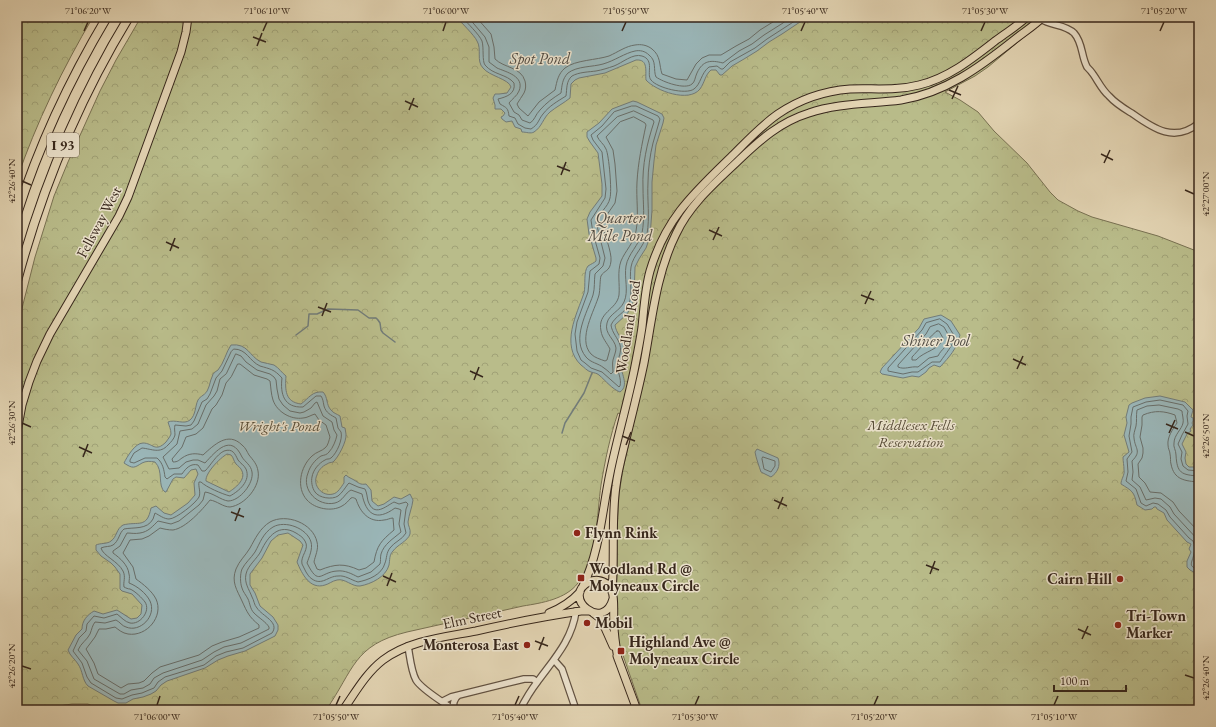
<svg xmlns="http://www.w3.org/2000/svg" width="1216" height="727" viewBox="0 0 1216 727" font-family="'EB Garamond',serif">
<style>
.park{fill:url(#park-crowns);stroke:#787152}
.water{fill:#9ab6b8;stroke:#727c79;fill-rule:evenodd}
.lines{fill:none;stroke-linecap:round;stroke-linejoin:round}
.shore{stroke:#686e6a;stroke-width:1}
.stream{stroke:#727c79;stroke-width:1.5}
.minor-casing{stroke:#625242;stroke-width:8}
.major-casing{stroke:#36261b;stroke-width:9}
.highway-casing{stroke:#36261b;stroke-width:10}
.minor{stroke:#ede4cf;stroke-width:5.5}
.major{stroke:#e4d6b5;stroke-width:7}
.highway{stroke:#e4d6b5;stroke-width:8}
.ticks{fill:none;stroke:#36261b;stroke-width:1.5}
.poi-dot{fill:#8f2418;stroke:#ede4cf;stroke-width:1.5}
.labels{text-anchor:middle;stroke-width:3;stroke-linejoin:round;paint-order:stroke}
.shield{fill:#ede4cf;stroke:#6d5f51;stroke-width:1}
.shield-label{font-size:14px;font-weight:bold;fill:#36261b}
.street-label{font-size:15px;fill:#36261b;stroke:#ede4cf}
.park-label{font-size:15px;font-style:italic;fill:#574c37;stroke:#ede4cf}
.poi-label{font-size:15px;font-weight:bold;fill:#36261b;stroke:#ede4cf;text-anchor:start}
.water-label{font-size:16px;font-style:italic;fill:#4f4a42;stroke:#ede4cf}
.neatline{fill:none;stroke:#36261b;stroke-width:1.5}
.ticks-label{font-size:10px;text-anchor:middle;fill:#36261b}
</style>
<defs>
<pattern id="park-crowns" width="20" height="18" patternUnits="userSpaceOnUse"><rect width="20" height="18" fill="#b9bc8a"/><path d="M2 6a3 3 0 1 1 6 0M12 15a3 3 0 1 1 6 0" fill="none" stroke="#a0a176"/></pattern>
</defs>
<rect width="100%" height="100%" fill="#e4d6b5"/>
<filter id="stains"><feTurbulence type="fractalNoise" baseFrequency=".005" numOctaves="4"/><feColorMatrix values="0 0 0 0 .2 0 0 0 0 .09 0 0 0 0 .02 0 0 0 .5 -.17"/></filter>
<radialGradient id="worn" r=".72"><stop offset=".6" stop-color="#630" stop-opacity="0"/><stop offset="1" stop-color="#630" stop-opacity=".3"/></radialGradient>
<path class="park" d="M17 17H93C63 68 36 123 17 179Z
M141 17H1048L988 67 975 76 945 92 960 100 978 112 994 131 1027 163 1050 192 1058 200 1078 211 1092 217 1158 236 1199 252V710H642L617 638 615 615 617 574V531L619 494 623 469 634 421 618 413C610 436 605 461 601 485 597 513 597 561 578 583 566 599 542 603 523 606L407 632C353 645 354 670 326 710H100L88 704H72L33 710H17V328L35 257 54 196 68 162 100 91 116 60Z"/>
<path class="water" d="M456 17H814L800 22 782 34 769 42 757 51 744 59 732 66 722 75H720L716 70H711C705 75 705 82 700 89 689 103 656 91 646 80 645 72 649 59 636 60L605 73 579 78 575 80 571 84 570 98C564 103 556 107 550 112 543 118 542 127 534 132 531 134 526 132 522 132L521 129 515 127 512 121 506 122 502 119 501 117 503 116 505 113 501 109H495V105L493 98 495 94H499L507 93 511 87C509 79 489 76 483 68 476 61 482 49 477 41 475 36 460 21 456 17Z
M633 101 637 102 662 114 664 118 663 123 656 145 654 161 652 182V210L650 237 646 248 639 259 635 267 634 297 632 306 627 314 615 325C616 333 622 338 624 345 626 351 622 357 621 363 620 373 630 385 620 392 612 389 606 381 599 375 597 373 594 373 591 372 587 371 584 367 581 365 560 345 577 314 584 293 586 285 583 272 588 266 591 264 594 263 596 261V258L589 234 587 219 590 212 602 196V184L598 153 590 142 587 137V132L599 123 612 109Z
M941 315 951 321 960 335C956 350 950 356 940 367L934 365 929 368 926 372 919 377 912 376 903 378 882 374 880 372 882 368 919 328 924 319Z
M231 345C248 343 249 356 261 362 265 363 270 364 274 365 279 368 282 373 286 376 285 390 285 402 301 404 309 398 312 391 323 392 328 397 326 405 331 410 333 413 337 414 340 416L342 427 345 428C345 430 346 432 346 434 347 441 338 458 333 462 330 463 330 462 327 464 322 466 318 471 317 475 312 485 322 497 333 494 338 493 341 487 344 483V477L346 475C349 478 351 478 354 480 359 483 360 485 366 484L371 490 372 501 378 506 384 504 394 497 401 499 410 494 413 500C412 508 409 514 408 522 408 526 411 529 410 534 408 541 397 545 393 551 389 555 390 560 389 565 386 577 371 584 360 586 352 587 345 578 337 580 332 581 329 584 325 585 310 590 302 574 297 562L303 545 300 541 288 533 278 535 271 541 262 558 250 574V585L255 593 260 606 273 617 278 625V630L275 636 245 651 228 656 218 660 205 668 167 681 161 685 156 691 151 694 143 697 133 699 126 703H118L114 701 88 686C82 680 83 671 78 664 75 659 70 656 68 650L76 635 82 629C82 621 87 615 94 611L103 614 117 610 131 619 137 618 141 614 142 605 132 594 122 591 120 589V574L115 567 111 563 101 556 96 550V545C100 543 108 544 111 541 117 537 116 529 123 525 138 521 147 529 151 508L156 506 164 513 171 515 188 503 195 495 194 483 198 474 196 469 191 470 184 478 176 477 173 479 166 492H165C157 486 164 471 155 462 150 461 146 461 142 463 134 468 133 469 124 463 127 457 135 443 143 443 153 443 155 453 166 442 168 439 170 437 171 434 171 429 169 426 168 422 175 419 184 425 190 420 196 415 195 406 198 400 200 396 206 395 208 389 210 385 210 381 212 377 213 373 215 372 218 370 224 363 226 352 231 345ZM227 454 231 455C234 458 233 460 236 464 238 466 241 468 242 471 246 480 235 488 229 492L206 481C205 473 220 458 227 454Z
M1160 396 1185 402 1193 410 1191 417 1193 418V421L1192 423 1193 425 1190 429 1191 431 1187 434 1182 444 1186 452 1185 458 1186 464 1189 467H1199V572H1198L1197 574 1190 570 1187 567V561L1191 552 1189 549 1191 544 1187 542 1167 520 1164 513 1157 509 1156 507H1154L1152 509 1145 510 1137 505C1134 491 1132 491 1121 484 1121 479 1125 475 1124 470 1124 465 1123 462 1123 457L1129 452 1124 435 1127 423 1126 417 1129 405 1132 403 1145 398Z
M757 449 778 458C781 466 777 473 771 477L761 472C759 466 756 458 755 452Z"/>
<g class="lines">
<path class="shore" d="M462 17C467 23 479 34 482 41 484 48 482 61 485 65 493 75 507 74 514 83 516 94 506 97 498 99L500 104C507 108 508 108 509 116L515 118 518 124 525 128 531 129C539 124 538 120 543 114 549 106 558 101 566 96 567 89 566 81 572 76 579 72 589 72 596 71 602 70 608 68 614 66 622 63 633 53 642 56 655 60 646 74 651 80 657 88 686 95 694 89 701 84 701 73 709 67L717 66 721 69H723L730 62 755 48 767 39 801 17
M468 17 485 37 489 47V62C492 64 494 66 497 68 506 72 525 76 519 91 517 96 512 99 509 103L514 112 519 115 522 120 530 123C535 120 535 115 540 110 546 103 553 98 561 93 562 86 562 79 568 73 577 66 593 67 603 64 614 61 625 53 635 51 640 50 645 51 649 55 657 61 653 70 656 77 663 82 685 90 692 84 695 82 695 77 697 73 703 60 711 60 723 63L739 51 752 44 764 35 783 23 790 17
M476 17 491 34 494 47 495 59C504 68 521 67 525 81 526 85 526 89 524 93 522 97 519 100 517 104L519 108 528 116 539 102 555 90C557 81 558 74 565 68 575 60 597 60 609 56 618 52 626 46 635 45 641 44 647 45 652 49 661 56 659 65 662 74L676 79 687 80 696 64 702 58 709 55H721L736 46 749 39 760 30 781 17
M632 106H636L658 116 660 119C658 127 655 135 653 143 650 155 648 169 648 182 647 200 650 217 647 234 644 247 633 255 631 267 629 279 633 293 629 304 625 313 615 316 611 325 612 333 618 338 620 345 622 352 618 358 617 364 617 371 622 379 620 386L619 387 602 372 591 368 585 363 581 360 577 351 575 334 577 322 588 292 590 271 599 264 600 258 593 233 591 220 605 198 606 189 602 152 593 140 591 135 602 126 614 112Z
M634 111 653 120 654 122C647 143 642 165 643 188 643 203 645 218 642 233 639 245 628 254 626 266 624 278 629 291 624 302 620 311 609 314 607 323 604 334 615 339 616 348 616 352 614 356 613 360 612 364 613 368 613 372L611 374C609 372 607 370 604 368 598 363 591 363 586 357 571 339 587 313 593 295 595 288 594 281 595 274L603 266 605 258 596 222C598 213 608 208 610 198 612 191 609 155 606 149 604 144 599 141 597 136L617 117Z
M634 117 645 123 646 125C642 144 638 163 637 182 636 199 639 215 636 231 634 243 625 251 621 261 617 272 620 284 619 295 617 310 597 312 601 331 602 338 607 343 610 349L607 360 605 361C600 359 595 358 591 354 577 339 595 310 599 295 600 291 600 278 601 276 604 270 610 272 611 261 612 252 604 234 602 222L615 203 617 191 615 164 613 150 606 137 620 122Z
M940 319 947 324 955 337C952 347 946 353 940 362H932L918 372H912L903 374 888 371V368L922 330 926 323Z
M939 324 944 327 950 338C947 348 942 348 938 356L929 358 918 367C910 366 905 370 898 367V365L926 334 930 327Z
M937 331H939L943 338C940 350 924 351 916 360H912V357C917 352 933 333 937 331Z
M234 349C247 349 249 361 260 366 270 369 274 369 282 378 280 394 284 408 303 407L316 396H321C323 399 323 401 324 406 326 413 331 415 336 418L338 428 341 432C343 439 337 453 331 458 328 460 328 458 325 460 319 463 313 470 312 477 311 481 312 488 315 492 319 498 332 500 338 496 342 493 345 488 348 484L349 483 358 487 365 489C367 493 367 497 368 501 374 518 386 506 394 502L399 504 406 502 408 504 406 509 404 524 406 533C402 540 394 542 390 548 386 553 387 558 385 563 382 575 368 580 358 582 351 580 345 575 338 576 328 576 322 586 312 579 309 577 308 575 306 572 305 569 303 567 302 564 300 556 310 549 305 541 303 537 299 535 296 533 279 523 268 536 261 551 257 559 248 565 246 574 244 583 249 589 252 597 254 600 254 605 257 608 262 616 280 622 272 633L243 648 226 652 216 656 204 665 165 677 158 682 154 688 149 690 142 693 132 695 122 699 116 698 91 683 87 677 82 663 73 651 79 638 86 631 87 624 94 616 104 618 117 614C121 617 125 622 130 623 140 625 151 611 145 602 142 598 135 591 130 589 128 589 126 588 124 587 123 582 126 577 123 571 118 561 103 556 101 548 105 546 110 547 113 545 119 541 119 533 124 529 134 527 147 530 153 519 154 517 154 515 155 513 159 515 164 519 169 519 176 519 196 503 199 497 201 492 198 486 199 482H201C206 487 222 494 230 496 239 491 251 481 246 469 244 465 240 463 238 460 235 454 233 448 224 451 216 455 211 465 205 471H202L198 465C191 463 186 468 182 474H174L167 479 165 477C164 470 163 463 157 458H145L134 463 130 462V460L134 453 142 448C152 449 160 454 168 445 171 442 174 439 175 435 175 432 174 428 175 425L186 426 191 425 194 421 202 402 207 399 210 394 216 378 222 371 231 352Z
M236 354 241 356 246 362 257 370 270 374 274 377 276 380 277 389 279 399 283 405 290 411 300 413 304 412 311 408 315 403 317 402 323 416 332 422 334 430 337 435C336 440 333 448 329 452 327 455 324 455 321 456 315 460 310 466 308 473 301 490 318 507 335 503 343 501 345 493 351 490L362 494C366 514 376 522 395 508L399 509 401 510 399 524 401 532C393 539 384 544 381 554 380 558 381 561 380 564L371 572 358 577C352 574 345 570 337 571 320 572 319 587 307 563 309 557 313 549 311 542 307 528 285 520 273 527 263 533 260 543 255 552 251 558 245 563 242 569 240 574 240 583 242 588 243 592 246 595 248 599 250 603 250 609 254 613 259 618 266 622 269 627V629L241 643 224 647 214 652 202 660 163 673 154 678 150 684 143 688 131 690 124 694H120L94 679 87 661 78 650C81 643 87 640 90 634 92 629 92 626 95 622L105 623 116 620C120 622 122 626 126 627 140 633 157 616 150 601 146 593 137 586 129 583 129 580 130 577 129 574 128 565 120 558 113 553V551L120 546 127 533C131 533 135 534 140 533 148 532 153 526 158 521L171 524 179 521 199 505 203 500 205 492C213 493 221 500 228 501 240 501 254 483 252 472 251 465 245 462 242 457 231 433 216 451 205 463L198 460H193L186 462 179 468 169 469 163 457 177 444 180 431 192 429 198 424 206 405 214 396 217 391 220 379 226 374Z
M238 364H240L254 375 267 379 270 381C271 388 271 394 273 400 277 412 291 420 303 418 307 418 311 415 315 414L319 420 326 425 330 437C329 440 328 446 325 448 322 451 316 452 312 456 300 467 296 488 307 500 315 509 332 512 342 506 346 504 348 501 351 498 353 497 354 498 356 499 360 512 369 523 384 520 387 520 390 518 393 518L394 530C381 541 377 545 374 562L366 568 359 570C344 563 335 564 320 570L317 569 314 562C315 556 319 549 317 542 313 523 286 513 270 522 260 528 255 539 250 548 246 555 239 561 236 569 231 582 237 590 242 601 247 612 249 617 259 625V628L239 637 222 642 212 646 199 655 160 667 152 673 144 681 139 683 128 684 121 688 98 674 94 663 86 649 95 637 99 629H106L115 627C119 630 122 633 128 634 147 637 164 616 156 599 152 591 143 584 136 579L133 567 123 553 130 540 142 539 149 536 160 528C164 529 168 530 173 530 186 528 202 510 210 500 217 501 223 507 230 507 245 505 261 486 258 471 257 464 253 460 249 455 247 452 246 448 242 445 228 431 214 445 203 455 196 453 189 453 182 458 179 460 178 462 173 462L172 459 182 447 186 437 196 434 203 428 212 409 216 405 222 395 226 383 231 377Z
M763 457 775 461V466L771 472 764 469 762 459Z
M1199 471 1188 470 1183 466 1181 459 1182 452 1178 444 1182 435 1188 424 1187 416 1188 411 1183 405 1160 400 1146 402 1133 407 1131 417V424L1129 436 1132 452 1127 459 1128 472 1126 481 1136 489 1141 503 1146 506 1153 503 1158 504 1166 510 1170 517 1189 538 1193 541C1195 545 1195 551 1194 554 1192 563 1187 567 1199 569
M1199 476C1181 475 1177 473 1176 455 1176 450 1173 447 1174 443 1174 435 1182 429 1183 423 1184 420 1182 414 1182 411L1178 409 1159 405 1147 406 1137 410C1136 416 1137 421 1136 426 1135 430 1133 435 1134 438 1135 449 1142 451 1132 461L1133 472 1132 480 1140 487 1146 500 1155 498 1161 499 1170 507 1174 514 1199 541
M1199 482C1185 481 1174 480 1171 464 1170 461 1171 458 1170 454 1170 451 1168 449 1168 445 1167 437 1173 429 1177 423L1175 415C1164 411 1155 410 1143 415L1142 417V425L1140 437 1143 448V453L1142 458 1138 464 1139 477 1145 483 1150 492 1161 493 1173 502 1179 511 1199 532"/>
<path class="stream" d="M296 335 308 326 309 314H317L328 309 358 310 369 318H376L378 320 380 323 381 330 383 333 395 342
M562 433 565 423 584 393 592 373"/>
<g class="minor-casing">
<path id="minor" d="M1041 19C1051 26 1065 24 1074 33 1083 43 1081 56 1087 67 1089 69 1091 71 1093 74 1098 81 1102 90 1109 96 1116 104 1125 109 1133 114 1154 129 1175 143 1199 123
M408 646C410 657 411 671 416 680 422 690 445 703 454 710
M554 660 562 669 576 710
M443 701 451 697 524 679H533L537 682
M455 710C452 705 454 698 459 695
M520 710C525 700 531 690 538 681 554 659 572 640 576 611"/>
</g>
<g class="major-casing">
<path id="major" d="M17 432 22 405 29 382 37 361 50 334 119 216 128 197 181 52 186 32 188 17
M583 586C600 551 602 511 610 473 617 439 627 405 634 371 637 356 640 341 642 327 644 308 645 289 650 271 666 217 695 192 734 154 748 140 762 125 778 114 800 99 825 91 850 89 873 88 896 91 919 85 948 78 972 59 995 41 1006 33 1017 26 1027 17
M612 592C615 557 611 521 616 486 618 469 623 452 627 435 633 411 639 387 644 363 652 320 656 274 676 234 690 204 715 183 739 160 760 140 780 122 809 113 837 103 871 104 901 100 945 93 980 67 1014 40 1024 32 1034 26 1043 17
M613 599C604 633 560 597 589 582 595 579 602 580 607 584 609 585 611 588 612 591 615 600 613 615 614 625 614 636 616 647 618 659
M549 613C561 608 571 602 580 592
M593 613 601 619 613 646
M617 656 637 710
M343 710C355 693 366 673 383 660 410 640 445 637 476 631 511 623 546 616 581 611H588"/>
</g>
<g class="highway-casing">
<path id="highway" d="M17 214C39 145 70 79 107 17
M17 281C42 188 79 99 129 17"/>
</g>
<use href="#minor" class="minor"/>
<use href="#major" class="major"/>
<use href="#highway" class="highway"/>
</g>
<path class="ticks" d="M84 31 88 22M263 31 267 22M443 31 446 22M622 31 626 22M801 31 805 22M981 31 985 22M1160 31 1164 22M253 37 266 42M257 46 262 33M949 90 961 95M952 99 958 86M405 101 418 107M409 110 414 98M1101 154 1113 160M1104 163 1110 150M557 166 570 171M561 175 566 162M22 181 31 185M1185 190 1194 194M709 230 722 236M713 240 719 227M166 242 179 248M170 251 175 238M861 295 874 300M865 304 871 291M318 307 331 312M322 316 327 303M1013 359 1026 365M1017 369 1023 356M470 371 483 377M474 380 479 367M22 423 31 427M1166 424 1178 429M1185 432 1194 436M1169 433 1175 420M622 436 635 441M626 445 631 432M79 447 92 453M83 457 88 444M774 500 787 506M778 509 783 497M231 512 244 517M235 521 240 508M926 565 939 570M930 574 935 561M383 576 396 582M387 586 392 573M1078 629 1091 635M1082 639 1088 626M535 641 548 646M539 650 544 637M22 666 31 669M1185 675 1194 678M157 705 160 696M336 705 340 696M515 705 519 696M695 705 699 696M874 705 878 696M1054 705 1058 696"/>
<g class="poi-dot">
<circle cx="577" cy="533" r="4"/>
<rect x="577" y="574" width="8" height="8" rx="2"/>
<circle cx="1120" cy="579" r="4"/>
<circle cx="587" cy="623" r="4"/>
<circle cx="1118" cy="625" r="4"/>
<circle cx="527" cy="645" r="4"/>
<rect x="617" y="647" width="8" height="8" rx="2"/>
</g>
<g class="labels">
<rect class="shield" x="47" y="133" width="32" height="24" rx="3"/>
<g class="shield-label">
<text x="63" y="150">I 93</text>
</g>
<g class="street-label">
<text transform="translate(99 222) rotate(-62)" y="5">Fellsway West</text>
<text transform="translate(628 327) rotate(-81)" y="5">Woodland Road</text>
<text transform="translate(472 618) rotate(-12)" y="5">Elm Street</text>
</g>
<g class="park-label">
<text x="911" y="430">Middlesex Fells<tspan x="911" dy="17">Reservation</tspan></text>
<text x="279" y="431">Wright's Pond</text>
</g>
<g class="poi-label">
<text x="585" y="538">Flynn Rink</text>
<text x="589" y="574">Woodland Rd @<tspan x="589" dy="17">Molyneaux Circle</tspan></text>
<text x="1112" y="584" text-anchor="end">Cairn Hill</text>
<text x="1126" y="621">Tri-Town<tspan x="1126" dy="17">Marker</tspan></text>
<text x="595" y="628">Mobil</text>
<text x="629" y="647">Highland Ave @<tspan x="629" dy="17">Molyneaux Circle</tspan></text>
<text x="519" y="650" text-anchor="end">Monterosa East</text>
</g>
<g class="water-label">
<text x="540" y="64">Spot Pond</text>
<text x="620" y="223">Quarter<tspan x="620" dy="18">Mile Pond</tspan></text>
<text x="936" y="346">Shiner Pool</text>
</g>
</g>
<rect width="1216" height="727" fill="none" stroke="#e4d6b5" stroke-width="44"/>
<path d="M1054 685v6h72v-6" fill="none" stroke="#36261b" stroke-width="2"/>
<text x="1060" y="685" font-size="12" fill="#36261b" stroke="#ede4cf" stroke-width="3" paint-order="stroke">100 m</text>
<rect x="22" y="22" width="1172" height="683" class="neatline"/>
<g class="ticks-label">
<text x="88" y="14">71°06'20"W</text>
<text x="267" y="14">71°06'10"W</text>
<text x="446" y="14">71°06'00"W</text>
<text x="626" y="14">71°05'50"W</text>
<text x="805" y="14">71°05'40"W</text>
<text x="985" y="14">71°05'30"W</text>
<text x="1164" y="14">71°05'20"W</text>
<text transform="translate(11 181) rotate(-90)" y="4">42°26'40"N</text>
<text transform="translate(1205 194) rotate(-90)" y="4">42°27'00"N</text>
<text transform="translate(11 423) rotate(-90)" y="4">42°26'30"N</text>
<text transform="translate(1205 436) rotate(-90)" y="4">42°26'50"N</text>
<text transform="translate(11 666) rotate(-90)" y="4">42°26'20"N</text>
<text transform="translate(1205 678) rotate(-90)" y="4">42°26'40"N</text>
<text x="157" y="720">71°06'00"W</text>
<text x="336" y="720">71°05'50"W</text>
<text x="515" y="720">71°05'40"W</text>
<text x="695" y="720">71°05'30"W</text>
<text x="874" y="720">71°05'20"W</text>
<text x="1054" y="720">71°05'10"W</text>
</g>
<rect width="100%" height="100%" filter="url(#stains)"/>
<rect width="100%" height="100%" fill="url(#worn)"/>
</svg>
